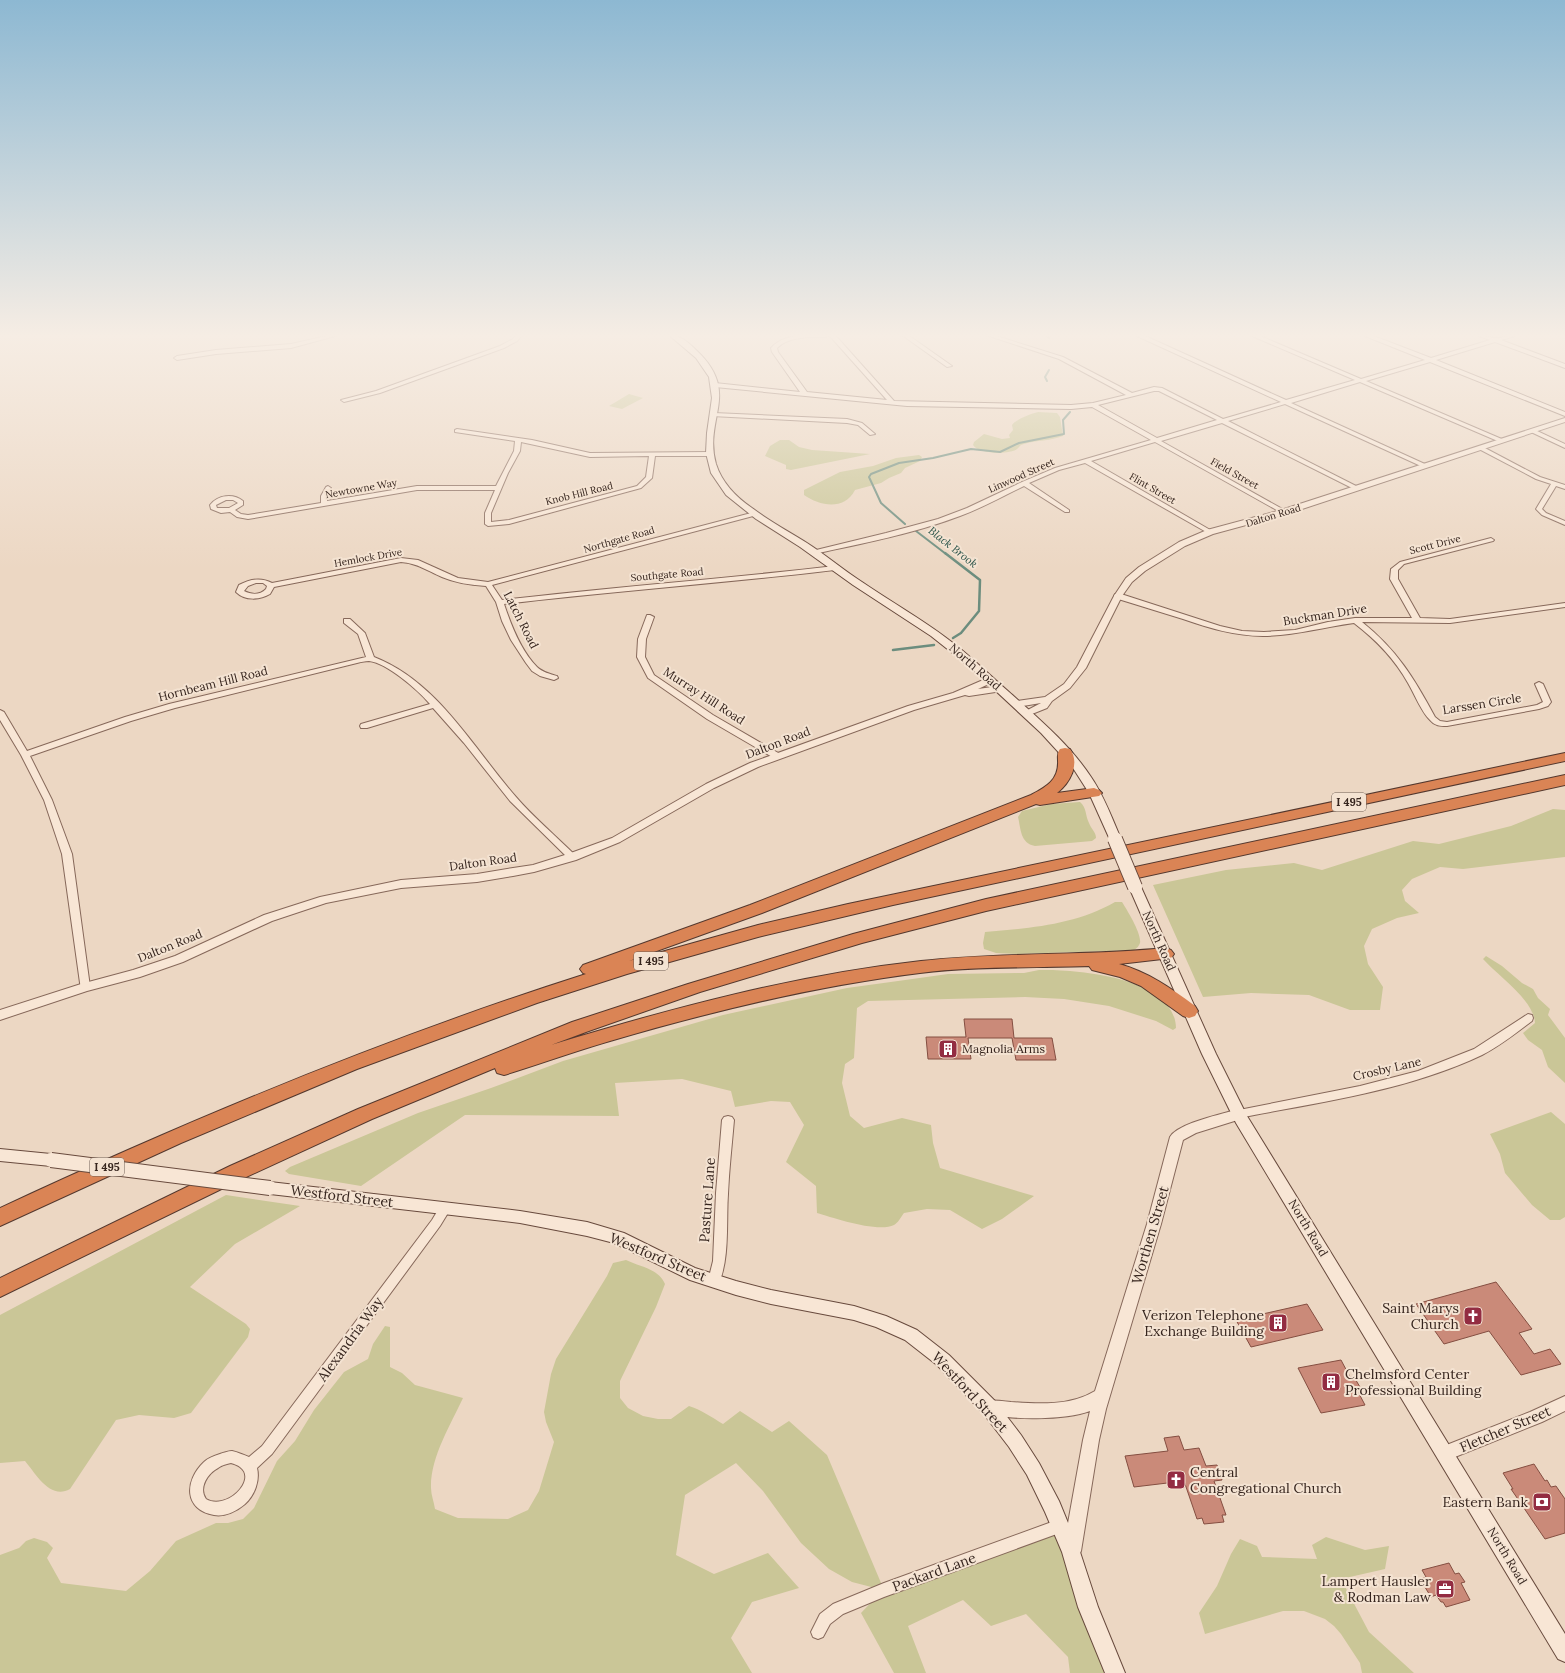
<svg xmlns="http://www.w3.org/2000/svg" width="1565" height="1673" viewBox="0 0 1565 1673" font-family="Lora,serif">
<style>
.green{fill:#cac697}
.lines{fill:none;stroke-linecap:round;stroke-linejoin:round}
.stream-far1{stroke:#6c8d7e;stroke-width:2}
.stream{stroke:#6c8d7e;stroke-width:2.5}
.building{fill:#ca8a79;stroke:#844e41}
.minor-casing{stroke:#86685a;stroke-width:2}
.tertiary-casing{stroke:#86685a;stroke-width:2}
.secondary-casing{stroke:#684a3d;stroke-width:2}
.motorway-casing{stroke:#54382e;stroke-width:2}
.minor{fill:#f8e6d5;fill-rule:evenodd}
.tertiary{fill:#f8e6d5;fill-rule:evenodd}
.secondary{fill:#f8e6d5;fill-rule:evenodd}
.motorway{fill:#da8455;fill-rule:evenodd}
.secondary-bridge-casing{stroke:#684a3d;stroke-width:16;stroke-linecap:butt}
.secondary-bridge{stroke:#f8e6d5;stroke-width:14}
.labels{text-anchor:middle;stroke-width:4;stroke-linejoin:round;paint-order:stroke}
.far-street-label{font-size:10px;fill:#36251e;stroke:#f4e3d2}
.far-water-label{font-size:11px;font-style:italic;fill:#2d554b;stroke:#f4e3d2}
.shield{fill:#f4e3d2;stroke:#6f5e54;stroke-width:1}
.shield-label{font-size:11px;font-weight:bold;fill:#36251e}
.street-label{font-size:12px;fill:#36251e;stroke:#f4e3d2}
.poi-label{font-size:12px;fill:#36251e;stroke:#f4e3d2;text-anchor:start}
.near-street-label{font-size:14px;fill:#36251e;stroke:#f4e3d2}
.near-poi-label{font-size:14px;fill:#36251e;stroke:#f4e3d2;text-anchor:end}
</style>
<rect width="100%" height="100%" fill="#ecd7c3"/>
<path class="green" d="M629 394 643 398 622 409 609 406Z
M1038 412 1057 413 1060 417 1063 436C1051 441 1036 440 1024 444 1019 445 1020 447 1017 449 1009 455 978 454 973 445L974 442 984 434 1002 439 1010 438 1009 435 1013 430 1012 425C1017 419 1030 414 1038 412Z
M780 440H789L799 447 812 450 870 454 791 470 786 469V465L765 456 770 446Z
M919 455 922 457 920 461 905 468 901 473 889 478 881 483 855 490C844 511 820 506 804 495V490L840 472 873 466 896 458Z
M1080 802C1087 808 1085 815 1089 823 1091 829 1096 832 1096 838L1092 841 1035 846C1020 843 1021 829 1018 817L1022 811 1051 804Z
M1553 809 1565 810V857L1463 869 1440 867 1412 879 1402 890 1405 901 1419 913 1397 918 1372 929 1364 946 1368 964 1383 987 1380 1010H1350L1309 995 1251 993 1203 997 1153 885 1226 870 1294 863 1322 870 1413 841 1439 844 1511 826Z
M1115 902H1122C1127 910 1142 934 1140 943 1139 946 1137 948 1134 950L1017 954 996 953 984 949 983 943 985 932C1030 928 1075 925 1115 902Z
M1486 956 1502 966 1522 983 1533 989 1538 998 1550 1009 1548 1015 1565 1038V1083L1548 1067 1542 1050 1528 1040 1523 1033 1535 1023C1534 1000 1498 976 1483 959Z
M1039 970C1076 969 1175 977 1176 1028L1173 1030 1156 1021 1109 1006 1064 999 1025 997 868 1001 857 1008 854 1058 845 1064 842 1083 850 1116 864 1128 902 1118 931 1125 933 1143 940 1168 1034 1196 1002 1219 982 1229 950 1210 927 1209 904 1213C901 1217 898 1223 894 1225 878 1233 834 1218 817 1213L816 1186 786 1162 804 1125 790 1102 771 1101 735 1107 731 1091 682 1079 615 1083 619 1116 465 1115 361 1186 289 1174 285 1171 290 1167 418 1113 491 1088 563 1061 723 1015 847 988 898 981 948 974 1024 973Z
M1551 1112 1565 1124V1217L1560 1220H1550L1532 1205 1505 1173 1500 1154 1490 1134Z
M226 1195 300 1206 235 1244 190 1287 246 1324 250 1329 248 1337 191 1413 174 1418 139 1415 116 1420 70 1489C50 1500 36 1474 25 1461L0 1463V1315Z
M626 1260C640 1267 658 1268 665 1284L656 1307 620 1381V1398L628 1408 643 1416 658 1419H671L689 1406C700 1409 713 1418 723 1424L740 1411 772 1432 789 1421 827 1455 884 1590 1060 1526 1115 1673H1070L1068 1657 1026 1614 991 1626 963 1600 908 1626 926 1673H894L861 1613 883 1590 852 1582 829 1569 801 1543 763 1491 736 1463 685 1495 676 1555 714 1574 768 1553 799 1588 752 1602 731 1638 752 1673H0V1555L19 1548 26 1541 34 1538 47 1542 53 1548 47 1558 61 1583 126 1591 150 1571 176 1541 216 1523H228L243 1519 254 1508 277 1461 295 1441 314 1410 344 1372 368 1359 373 1344 385 1326 390 1327V1367L402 1373 415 1385 463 1398C451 1424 430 1458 431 1488 431 1495 434 1502 435 1509L458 1518 508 1519 528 1510 539 1491 554 1442 546 1422 544 1412 551 1374 556 1359 607 1276 613 1263Z
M1326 1537 1365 1550 1389 1546 1385 1569 1341 1579 1369 1632 1414 1673H1362L1360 1663 1341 1634 1334 1626 1325 1619 1304 1611H1283L1205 1634 1199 1613 1217 1586 1231 1554 1240 1539 1257 1546 1262 1557 1317 1559 1312 1545Z"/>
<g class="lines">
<path class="stream-far1" d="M1046 335 1049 338
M1047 381 1045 377 1049 370
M905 524 881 503 869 477 871 474 899 463 933 458 971 449 1000 452 1019 443 1064 434 1063 420 1070 412
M916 531 946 554"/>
<path class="stream" d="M945 553 980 580 979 611 961 633 953 638
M893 650 934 645"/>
</g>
<path class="building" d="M964 1019H1012L1014 1038H1052L1056 1060H1016L1012 1038H968L971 1059H928L926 1037H966Z
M1496 1282 1532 1329 1519 1333 1534 1354 1550 1349 1561 1364 1521 1375 1489 1331 1444 1344 1416 1304Z
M1307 1304 1323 1330 1251 1347 1236 1320Z
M1341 1360 1350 1377H1354L1360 1387 1356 1388 1365 1405 1321 1413 1298 1368Z
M1179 1436 1184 1450 1199 1448 1206 1466 1217 1465 1222 1480 1214 1481 1226 1515H1222L1224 1522 1204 1524 1202 1518 1197 1519 1184 1481 1134 1487 1125 1456 1168 1451 1164 1438Z
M1534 1464 1545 1481 1547 1480 1551 1487 1556 1486 1565 1499V1533L1545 1539 1511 1489H1513L1503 1473Z
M1449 1563 1455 1574 1459 1573 1465 1582 1461 1583 1470 1600 1446 1607 1443 1602H1441L1436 1595 1431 1597 1420 1579 1426 1577 1422 1570Z"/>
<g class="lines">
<g class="minor-casing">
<path id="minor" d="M331 335 335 336 291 348 216 354 177 360 174 358 177 356 216 350 291 344Z
M516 335H522L517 341 504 348 380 393 344 402 341 400 376 391 500 346 513 339Z
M805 335H829L826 337C810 337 789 336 777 348L778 352 807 392 887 400 829 335H835L894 401 1071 405 1093 403 1126 395 1059 359 986 335H993L1063 357 1132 393 1154 387 1162 388 1223 419 1281 402 1137 336V335H1143L1286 400 1355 380 1252 336V335H1258L1361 379 1425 360 1365 336V335H1371L1431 358 1490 340 1479 336V335C1485 335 1489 338 1495 338 1501 339 1509 335 1515 335V336L1501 340 1565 364V368L1495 342 1436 360 1565 412V416L1430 362 1366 381 1504 440V442H1500L1360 382 1291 403 1427 465V467H1423L1285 404 1228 421 1358 487V489H1354L1222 423 1161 441 1286 511V513H1282L1155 442 1091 461 1212 531V533H1208L1085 463 1059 470 1029 483 1069 510V512H1065L1024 486C1003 496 982 508 960 516 913 534 863 543 814 554L811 552 812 551 886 533 938 519 967 508 1022 482 1055 468 1151 440 1092 407 1071 409 907 406 715 387 712 385 715 383 800 392 772 352 771 348C780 338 792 336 805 335ZM1154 391H1159L1217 420 1157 438 1098 405Z
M902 335H908L952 366 947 367Z
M714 413 847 419 862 423 875 434 870 435 858 425 847 423 712 416 711 415Z
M457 429 532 440 590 453 709 452 712 454 709 456H655L652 478 641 488 509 524 488 526 485 524V513L495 490H417L248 519 237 517 230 512 221 513 211 509 210 505C218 495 233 493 243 501V505L235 510 241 514 248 515 321 503V496L326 487 328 486 331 488 327 496V501L417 486H496L514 451 515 441 455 432V430ZM521 442 590 457 649 456 646 477 637 486 509 520 491 522V513L508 473 520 451ZM226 500H233L238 503 229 508H217L216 505Z
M1531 430H1535L1565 444V448L1531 432Z
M1479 447H1483L1540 477 1565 485V489L1556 486 1542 509 1546 513 1565 521V525L1542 515 1536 509 1551 484 1536 479 1479 449Z
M755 512 757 513V515L492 585 502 600C613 587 724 579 835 566L839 568 835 570C725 583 614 591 504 604 511 625 521 651 537 667 542 672 550 674 557 676L558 678 554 680 540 676 532 671 526 663 511 640 502 621 496 602 486 586C471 585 456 583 442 577 428 571 417 563 401 562L274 587 270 594C260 600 245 601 236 592L239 585C250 579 261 577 272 583L401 558 418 560 458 578 488 582ZM256 583H263L267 586 266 589C260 595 252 595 244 591L248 586Z
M1491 538 1494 540 1493 541 1404 564 1398 570V579L1420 618 1450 619 1565 603V607L1450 623 1362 622C1397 650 1414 678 1435 717L1440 721 1447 722 1537 705 1543 702 1535 684 1539 682 1543 684 1551 702 1548 706 1539 709 1447 726C1440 726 1435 726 1430 720 1422 713 1414 693 1408 683 1394 658 1376 640 1354 623 1323 627 1294 636 1263 636 1235 636 1209 628 1183 619 1160 612 1138 605 1115 598L1114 596 1115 594H1121L1220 626 1242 631 1264 632 1295 630 1328 622 1355 618H1412L1390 579 1391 569 1400 562Z
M647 615H650L654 617 646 639 645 657 654 675 713 715 780 754 781 756 780 758H774L707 719 648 678 637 657 638 639Z
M344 619H350L365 633 374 657C438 682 473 748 516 797 534 818 556 836 575 855L577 857 575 859H569L510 801 464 743 433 708 367 728H361L360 726 361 724 430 704C418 690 387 663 369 661 365 661 361 662 357 663L175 708 131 721 30 756 52 800 72 854 90 987 89 990H81L62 854 44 800 21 755 0 720V710L4 712 27 751 125 717 169 704 366 657 358 634 344 623Z
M1528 1014 1532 1015 1533 1018 1532 1021C1516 1033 1500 1046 1482 1055 1406 1091 1320 1102 1239 1118L1235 1117 1234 1114 1235 1111 1239 1110 1360 1086 1418 1071 1474 1049Z
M728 1116 732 1117 734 1120C732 1144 729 1169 728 1194 726 1221 730 1260 718 1285L714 1286 710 1285 708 1281 713 1261 716 1193 722 1120 724 1117Z
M445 1203 449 1205 451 1208 440 1226 272 1454 257 1468C260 1480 255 1495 245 1504 237 1511 225 1517 214 1515 184 1510 184 1481 204 1462 208 1458 214 1456 220 1454 223 1453 228 1451 232 1451 237 1452 244 1455 249 1457L262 1446 432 1220 441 1205ZM231 1463C234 1464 238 1465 240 1467 258 1480 226 1511 206 1499 198 1488 208 1473 218 1468 222 1465 227 1464 231 1463Z
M1060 1519 1065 1521 1067 1526 1065 1531 884 1597 843 1614 830 1624 823 1637 818 1639 813 1637 811 1632 820 1614 833 1604 884 1583Z"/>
</g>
<g class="tertiary-casing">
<path id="tertiary" d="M1565 418V422L1287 514 1213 534 1185 546 1145 571 1132 582 1122 596 1086 668 1070 688 1052 701 1047 708 1027 716 1022 713 1041 703 1017 707 1012 704 1017 701 1045 697 1064 684 1077 667 1114 596 1126 578 1139 567 1179 542 1207 530 1281 510Z
M990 677 993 678 995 680 993 682 978 689 999 686 1004 689 1002 691 969 696 965 695 914 710 758 767 714 788 620 842 576 860 534 872 513 876 477 882 401 888 326 903 272 921 183 962 140 977 87 991 0 1020V1010L81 984 133 970 175 956 264 915 320 897 401 880 477 874 513 868 533 865 568 854 612 838 706 784 750 763 908 706 953 693Z
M1239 1109 1244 1110 1246 1114 1244 1118 1196 1133 1183 1140 1161 1224 1106 1409 1099 1440 1081 1551 1078 1557 1072 1560 1066 1557 1063 1551 1083 1440 1090 1411C1066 1420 1007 1421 983 1412L981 1407 983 1402C992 1399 1001 1401 1011 1402 1038 1404 1071 1406 1095 1391L1147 1224 1170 1137C1178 1123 1223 1114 1239 1109Z
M1565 1396V1411L1542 1422 1445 1461 1439 1458 1437 1453 1439 1448 1530 1412Z"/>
</g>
<g class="secondary-casing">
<path id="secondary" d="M669 335C680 335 688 342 696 350 742 393 703 418 716 464 722 483 736 497 752 508 769 521 788 531 807 543 826 555 843 570 862 582 891 602 922 619 949 640 971 656 989 675 1009 692 1038 718 1070 745 1091 777 1104 796 1112 818 1121 839L1119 842H1111L1089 793 1073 768 1041 733 970 667 931 636 853 585 800 547 756 519 726 495 711 473 706 453 707 433 712 398 709 377 696 358Z
M1135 883 1139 884 1141 887 1216 1054 1247 1116 1565 1634V1662L1558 1659 1236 1123 1202 1054 1129 887 1131 884Z
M0 1149 51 1154 56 1156 59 1160 56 1164 51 1166 0 1161Z
M270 1182 520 1211 587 1222 624 1233 695 1268 736 1281 771 1290 854 1306 886 1316 917 1330 949 1355 995 1401 1021 1435 1039 1463 1059 1501 1080 1552 1098 1607 1125 1673H1105L1078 1607 1062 1552 1045 1512 1027 1475 1009 1447 983 1413 937 1365 905 1340 876 1327 854 1320 771 1304 736 1295 690 1280 614 1243 587 1236 520 1223 270 1194 265 1192 262 1188 265 1184Z"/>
</g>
<g class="motorway-casing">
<path id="motorway" d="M1065 748 1070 749C1081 764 1069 784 1057 793L1094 788 1099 790 1102 793 1099 796 1040 805 1036 804 762 913 629 961 758 925 848 904 1565 753V761L893 905 758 937 627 974 537 1003 357 1069 181 1143 0 1226V1208C191 1119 385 1038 586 974L583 973 580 969 583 965 750 905 1031 795C1046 787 1059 780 1058 761 1058 756 1057 753 1060 749Z
M1565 775V785L986 911 862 943 700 992 586 1032 551 1045C672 1008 795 975 921 961 1002 952 1084 956 1165 948L1171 950 1174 954 1171 958 1119 964C1148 972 1171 988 1195 1006L1198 1011 1195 1016 1189 1018 1183 1016 1141 986 1120 977 1092 970 1089 966C1033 968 976 966 920 973 815 986 712 1011 610 1041 575 1051 540 1064 504 1075L497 1073 495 1068 372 1119 244 1178 0 1297V1278L230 1166 358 1109 572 1022 688 984 853 934 986 899Z"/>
</g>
<use href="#minor" class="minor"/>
<use href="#tertiary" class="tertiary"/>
<use href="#secondary" class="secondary"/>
<use href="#motorway" class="motorway"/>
<g class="secondary-bridge-casing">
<path id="secondary-bridge" d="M1115 839 1135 887
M51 1160 270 1188"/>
</g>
<use href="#secondary-bridge" class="secondary-bridge"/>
</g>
<linearGradient id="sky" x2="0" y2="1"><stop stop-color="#8db8d2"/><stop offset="0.59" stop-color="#f6ede4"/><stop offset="1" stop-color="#f6ede4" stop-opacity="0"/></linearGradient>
<rect width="1565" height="569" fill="url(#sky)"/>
<defs>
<g id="building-square" transform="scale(1)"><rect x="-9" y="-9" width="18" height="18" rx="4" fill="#932c42" stroke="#f4e3d2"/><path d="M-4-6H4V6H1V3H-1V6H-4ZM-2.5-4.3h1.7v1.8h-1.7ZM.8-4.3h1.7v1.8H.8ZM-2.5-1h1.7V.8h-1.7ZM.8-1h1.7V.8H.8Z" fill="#fff"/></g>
<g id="church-square" transform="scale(1)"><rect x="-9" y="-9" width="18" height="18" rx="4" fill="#932c42" stroke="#f4e3d2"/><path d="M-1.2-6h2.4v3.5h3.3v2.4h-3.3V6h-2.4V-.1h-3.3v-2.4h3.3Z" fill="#fff"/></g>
<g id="bank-square" transform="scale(1)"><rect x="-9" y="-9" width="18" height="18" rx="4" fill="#932c42" stroke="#f4e3d2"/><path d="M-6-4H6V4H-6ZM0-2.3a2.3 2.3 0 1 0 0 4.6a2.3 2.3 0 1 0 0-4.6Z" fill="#fff"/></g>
<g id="office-square" transform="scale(1)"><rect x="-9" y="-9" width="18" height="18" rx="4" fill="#932c42" stroke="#f4e3d2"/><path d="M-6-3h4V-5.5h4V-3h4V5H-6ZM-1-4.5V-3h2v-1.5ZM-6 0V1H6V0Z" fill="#fff"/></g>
</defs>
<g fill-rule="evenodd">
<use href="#building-square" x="948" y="1049"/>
<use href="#church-square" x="1473" y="1316"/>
<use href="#building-square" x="1278" y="1323"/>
<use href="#building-square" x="1331" y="1382"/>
<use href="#church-square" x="1176" y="1480"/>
<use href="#bank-square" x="1542" y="1502"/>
<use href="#office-square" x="1445" y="1589"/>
</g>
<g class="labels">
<g class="far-street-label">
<text transform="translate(1235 473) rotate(29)" y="4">Field Street</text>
<text transform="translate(1021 475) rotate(-24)" y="4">Linwood Street</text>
<text transform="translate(361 488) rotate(-10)" y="4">Newtowne Way</text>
<text transform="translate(1153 488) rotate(30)" y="4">Flint Street</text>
<text transform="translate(579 493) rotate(-14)" y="4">Knob Hill Road</text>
<text transform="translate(1273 515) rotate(-17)" y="4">Dalton Road</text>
<text transform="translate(619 539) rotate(-16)" y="4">Northgate Road</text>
<text transform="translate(1435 544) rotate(-14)" y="4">Scott Drive</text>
<text transform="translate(368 557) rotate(-10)" y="4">Hemlock Drive</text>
<text transform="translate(667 574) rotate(-5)" y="4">Southgate Road</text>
</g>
<g class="far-water-label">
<text transform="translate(953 547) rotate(38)" y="4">Black Brook</text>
</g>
<g class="shield">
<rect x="1332" y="793" width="34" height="18" rx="3"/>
<rect x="634" y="952" width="34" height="18" rx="3"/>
<rect x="90" y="1158" width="34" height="18" rx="3"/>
</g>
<g class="shield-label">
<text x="1349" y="806">I 495</text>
<text x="651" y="965">I 495</text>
<text x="107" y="1171">I 495</text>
</g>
<g class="street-label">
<text transform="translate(1325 615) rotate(-9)" y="4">Buckman Drive</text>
<text transform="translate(521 620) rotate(63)" y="4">Latch Road</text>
<text transform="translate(975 667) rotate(41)" y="4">North Road</text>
<text transform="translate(213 684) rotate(-14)" y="4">Hornbeam Hill Road</text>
<text transform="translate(704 696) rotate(33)" y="4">Murray Hill Road</text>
<text transform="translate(1482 704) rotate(-9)" y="4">Larssen Circle</text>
<text transform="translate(778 743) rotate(-21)" y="4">Dalton Road</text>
<text transform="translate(483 862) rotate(-8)" y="4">Dalton Road</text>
<text transform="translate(1159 941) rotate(66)" y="4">North Road</text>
<text transform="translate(170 946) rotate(-22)" y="4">Dalton Road</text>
<text transform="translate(1387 1069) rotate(-13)" y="4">Crosby Lane</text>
<text transform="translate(1308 1228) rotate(59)" y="4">North Road</text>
<text transform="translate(1507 1556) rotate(59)" y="4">North Road</text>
</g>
<g class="poi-label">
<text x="962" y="1053">Magnolia Arms</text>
</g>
<g class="near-street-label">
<text transform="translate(342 1196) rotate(7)" y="5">Westford Street</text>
<text transform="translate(707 1200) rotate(-86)" y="5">Pasture Lane</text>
<text transform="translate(1150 1235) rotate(-74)" y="5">Worthen Street</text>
<text transform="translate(658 1257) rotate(23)" y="5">Westford Street</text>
<text transform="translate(350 1339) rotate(-54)" y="5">Alexandria Way</text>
<text transform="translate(970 1392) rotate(47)" y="5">Westford Street</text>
<text transform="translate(1505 1429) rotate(-23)" y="5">Fletcher Street</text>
<text transform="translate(934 1572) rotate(-20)" y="5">Packard Lane</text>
</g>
<g class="near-poi-label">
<text x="1459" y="1313">Saint Marys<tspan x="1459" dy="16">Church</tspan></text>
<text x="1264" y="1320">Verizon Telephone<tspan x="1264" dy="16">Exchange Building</tspan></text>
<text x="1345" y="1379" text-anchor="start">Chelmsford Center<tspan x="1345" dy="16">Professional Building</tspan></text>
<text x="1190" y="1477" text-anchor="start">Central<tspan x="1190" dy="16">Congregational Church</tspan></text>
<text x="1528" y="1507">Eastern Bank</text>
<text x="1431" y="1586">Lampert Hausler<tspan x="1431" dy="16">&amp; Rodman Law</tspan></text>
</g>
</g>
</svg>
